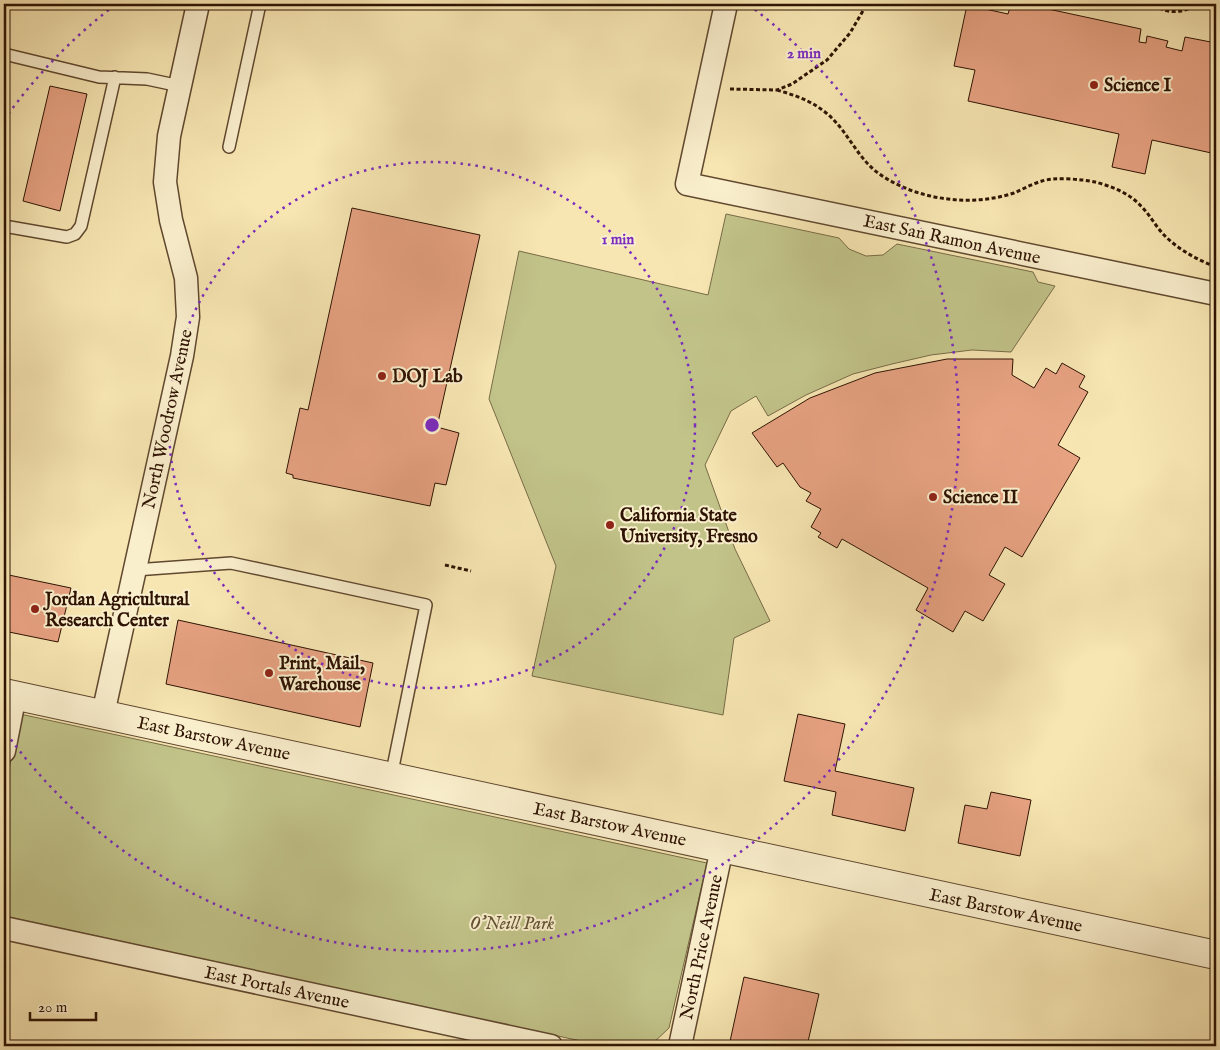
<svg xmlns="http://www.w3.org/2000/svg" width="1220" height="1050" viewBox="0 0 1220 1050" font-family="'IM FELL English',serif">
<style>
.green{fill:#c1c389;stroke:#786b46}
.building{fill:#e7a282;stroke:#2e1303}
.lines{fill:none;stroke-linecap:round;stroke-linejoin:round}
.service-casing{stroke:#60482f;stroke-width:14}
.minor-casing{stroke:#60482f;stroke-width:25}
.tertiary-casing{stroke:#60482f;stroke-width:30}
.path{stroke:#2e1303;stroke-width:3;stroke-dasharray:4 2.5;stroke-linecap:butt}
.service{stroke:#faefcd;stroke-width:11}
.minor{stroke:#faefcd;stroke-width:22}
.tertiary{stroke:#faefcd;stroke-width:28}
.ring{fill:none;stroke:#7b2cbf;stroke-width:2.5;stroke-dasharray:2.5 5}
.poi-dot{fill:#8f2418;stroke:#faefcd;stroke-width:2}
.labels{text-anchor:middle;stroke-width:4;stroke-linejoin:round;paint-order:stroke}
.poi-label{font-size:18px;font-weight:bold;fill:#2e1303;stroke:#faefcd;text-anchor:start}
.street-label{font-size:18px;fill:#2e1303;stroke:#faefcd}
.park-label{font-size:18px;font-style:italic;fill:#615132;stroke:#faefcd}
.centre{fill:#7b2cbf;stroke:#faefcd;stroke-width:2.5}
.ring-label{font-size:15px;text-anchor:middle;font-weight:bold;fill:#7b2cbf;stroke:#faefcd;stroke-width:4;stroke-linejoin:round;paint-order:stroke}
</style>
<rect width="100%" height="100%" fill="#f7e6b2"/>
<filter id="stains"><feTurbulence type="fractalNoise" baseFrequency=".004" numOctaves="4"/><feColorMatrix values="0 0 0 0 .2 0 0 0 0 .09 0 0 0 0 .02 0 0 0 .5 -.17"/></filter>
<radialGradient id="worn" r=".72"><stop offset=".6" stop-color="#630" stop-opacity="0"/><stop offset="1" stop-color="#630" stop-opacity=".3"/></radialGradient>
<path class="green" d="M726 214 839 238 849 249 866 256 883 255 897 244 1033 272 1038 282 1055 286 1011 352 972 350 931 355 892 364 853 374 806 395 768 416 756 396 731 411 705 465 735 549 770 621 734 638 723 715 532 676 556 566 489 399 519 251 708 295Z
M20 714 707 863 669 1028 650 1046H604L4 916V794Z"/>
<path class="building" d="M1011 4H1025L1141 29 1139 42 1146 43 1147 36 1168 41 1166 47 1182 51 1185 37 1216 43V154L1152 140 1145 174 1112 167 1119 134 968 101 975 70 954 66 967 5 1008 14Z
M50 86 87 94 60 211 23 201Z
M352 208 480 235 437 427 459 433 446 485 435 483 430 506 293 478V475L286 473 300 408 308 410Z
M947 359H1013L1012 375 1034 388 1046 368 1056 374 1062 363 1085 376 1079 387 1088 392 1058 445 1080 458 1022 557 1005 547 989 575 1005 584 983 621 965 611 953 632 916 610 928 588 842 539 837 548 818 537 821 533 811 527 821 509 806 501 811 493 800 487 783 463 777 467 752 433 810 398 875 373Z
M4 574 71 588 58 642 4 631Z
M178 620 373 663 360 727 166 684Z
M798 714 845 724 835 771 914 788 905 831 832 815 836 792 784 781Z
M991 792 1031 800 1020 856 958 843 965 805 987 809Z
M744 977 819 994 807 1046H729Z
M127 1041 153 1046H126Z"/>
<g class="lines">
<g class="service-casing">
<path id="service" d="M4 54 99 77 147 79 180 86
M229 147 260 4
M4 226 67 237 75 234 81 226 115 77
M135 570 231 563 426 605 391 777"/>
</g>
<g class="minor-casing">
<path id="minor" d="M726 4 687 184 1216 294
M103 714 182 356 188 317 186 278 171 220 165 182 169 136 198 4
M4 751 15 695
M4 928 551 1046
M680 1046 722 848"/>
</g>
<g class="tertiary-casing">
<path id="tertiary" d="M4 693 1216 955"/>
</g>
<path class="path" d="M1154 4C1168 16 1184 12 1200 4
M730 89 777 90 792 84 827 60 850 33 867 4
M777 90C794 95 810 100 825 112 844 127 852 147 868 164 879 176 895 184 910 190 943 202 980 204 1014 193 1023 189 1032 184 1042 181 1055 177 1081 179 1095 182 1111 186 1129 193 1141 206 1150 215 1156 227 1165 236 1179 250 1198 260 1216 267
M445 565 471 571"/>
<use href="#service" class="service"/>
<use href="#minor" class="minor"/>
<use href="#tertiary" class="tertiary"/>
</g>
<g class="ring">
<circle cx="432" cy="425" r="263"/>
<path d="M4 120A526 526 0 0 1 115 5M749 5A526 526 0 1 1 4 730"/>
</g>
<g class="poi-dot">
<circle cx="1094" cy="85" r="5"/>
<circle cx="382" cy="376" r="5"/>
<circle cx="933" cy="497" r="5"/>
<circle cx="610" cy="525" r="5"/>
<circle cx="35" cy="609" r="5"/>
<circle cx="269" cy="673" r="5"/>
</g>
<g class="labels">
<g class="poi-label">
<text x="1104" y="91">Science I</text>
<text x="392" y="382">DOJ Lab</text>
<text x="943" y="503">Science II</text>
<text x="620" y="521">California State<tspan x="620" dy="21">University, Fresno</tspan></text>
<text x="45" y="605">Jordan Agricultural<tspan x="45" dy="21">Research Center</tspan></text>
<text x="279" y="669">Print, Mail,<tspan x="279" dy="21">Warehouse</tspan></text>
</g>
<g class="street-label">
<text transform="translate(952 239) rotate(12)" y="6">East San Ramon Avenue</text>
<text transform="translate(167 419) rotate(-78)" y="6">North Woodrow Avenue</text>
<text transform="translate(214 738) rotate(12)" y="6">East Barstow Avenue</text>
<text transform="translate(610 824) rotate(12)" y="6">East Barstow Avenue</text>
<text transform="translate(1006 910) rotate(12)" y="6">East Barstow Avenue</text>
<text transform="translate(701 947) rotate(-78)" y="6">North Price Avenue</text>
<text transform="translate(277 987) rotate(12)" y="6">East Portals Avenue</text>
</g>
<g class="park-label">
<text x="512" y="929">O'Neill Park</text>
</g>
</g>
<circle cx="432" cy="425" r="8" class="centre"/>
<g class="ring-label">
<text x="804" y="58">2 min</text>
<text x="618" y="244">1 min</text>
</g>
<rect width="1220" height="1050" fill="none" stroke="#f7e6b2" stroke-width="20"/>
<rect x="5" y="5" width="1210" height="1040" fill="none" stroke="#2e1303" stroke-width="2.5"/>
<rect x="10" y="10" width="1200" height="1030" fill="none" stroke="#2e1303"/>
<path d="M30 1012v8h66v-8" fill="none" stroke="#2e1303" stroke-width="2.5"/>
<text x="38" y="1012" font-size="15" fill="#2e1303" stroke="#faefcd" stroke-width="4" paint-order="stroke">20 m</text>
<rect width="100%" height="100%" filter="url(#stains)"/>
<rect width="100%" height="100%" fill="url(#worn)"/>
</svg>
